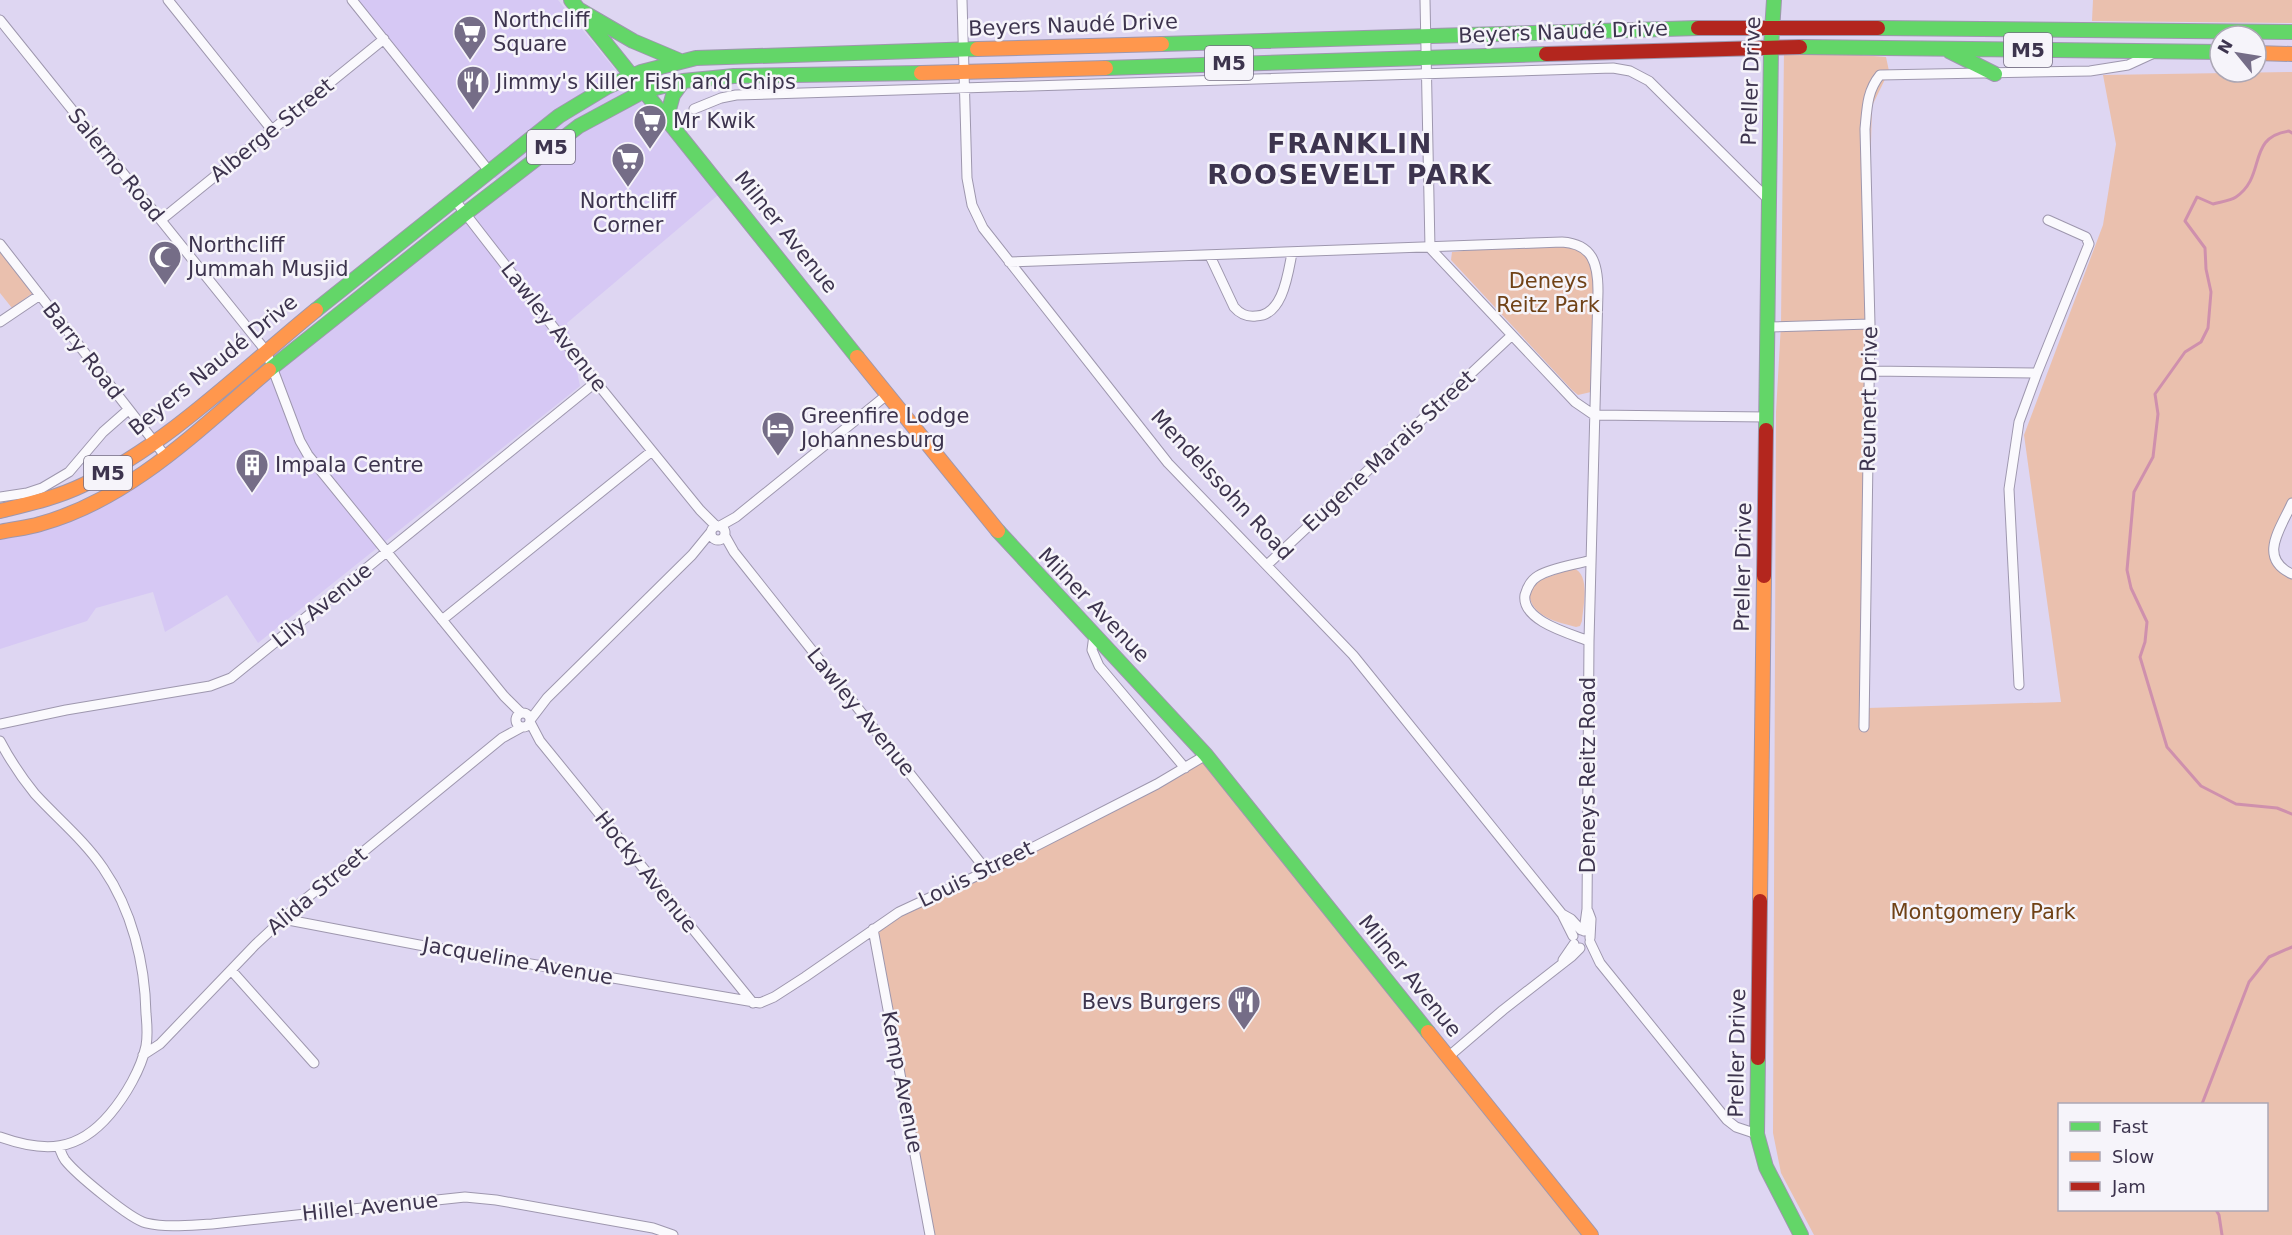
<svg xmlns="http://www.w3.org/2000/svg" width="2292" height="1235" viewBox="0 0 2292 1235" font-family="'DejaVu Sans',sans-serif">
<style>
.built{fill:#d6c8f4}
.green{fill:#eac0ae;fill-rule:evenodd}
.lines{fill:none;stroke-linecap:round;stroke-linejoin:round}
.stream{stroke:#cf90ad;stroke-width:3}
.street-casing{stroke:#9e97ae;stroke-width:11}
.fast-casing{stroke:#9e97ae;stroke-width:16}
.slow-casing{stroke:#9e97ae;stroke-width:16}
.jam-casing{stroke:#9e97ae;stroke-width:16}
.street{stroke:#faf9fd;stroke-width:9}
.fast{stroke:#63d668;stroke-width:14}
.slow{stroke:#ff974d;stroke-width:14}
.jam{stroke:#b3261e;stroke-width:14}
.labels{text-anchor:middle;stroke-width:5;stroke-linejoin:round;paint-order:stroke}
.shield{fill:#f6f4fa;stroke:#746e82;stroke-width:1.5}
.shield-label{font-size:20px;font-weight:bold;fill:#3d344e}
.poi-label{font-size:21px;fill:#3d344e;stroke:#f6f4fa;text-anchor:start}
.street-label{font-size:21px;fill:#3d344e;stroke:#f6f4fa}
.park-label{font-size:21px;fill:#704217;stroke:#f6f4fa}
.district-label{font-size:27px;font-weight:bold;letter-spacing:1.5px;fill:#3d344e;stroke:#f6f4fa}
</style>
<rect width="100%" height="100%" fill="#ded6f2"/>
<path class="built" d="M356 0H558L718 195 567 323 580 386 258 643 227 595 165 632 153 592 96 608 87 621 0 649V537L54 525 86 515 137 487 501 186Z"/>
<path class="green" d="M2093 0H2292V23L2092 21Z
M1784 49 1886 57 1889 71 1872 106 1866 326 1868 708 2061 702 2024 435 2103 225 2116 144 2103 75 2292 72V501L2274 538 2284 571 2292 575V1235H1814L1781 1173 1773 1133 1776 412 1781 324ZM2060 1104H2266V1210H2060Z
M1562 242 1584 248 1598 279 1591 392 1578 395 1572 390 1451 260 1452 252Z
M0 243 37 290 12 308 0 293Z
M1573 568C1591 574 1583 606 1582 621L1580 626 1576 627C1557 622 1532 617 1529 594L1535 582Z
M1206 755 1591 1235H932L873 929Z"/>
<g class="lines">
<path class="stream" d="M2292 133 2289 131C2246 137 2267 176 2236 197 2230 201 2219 202 2213 204L2197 197 2185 221 2205 248 2206 269 2211 292 2208 328 2201 342 2185 352 2155 394 2158 414 2153 457 2134 492 2127 570 2131 588 2147 622 2145 642 2140 657 2167 747 2201 786 2236 804 2277 808 2292 814
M2202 1104 2249 982 2269 957 2292 947
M2216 1210 2219 1215 2222 1235"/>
<g class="street-casing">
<path id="street" d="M168 0 272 130
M352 0 489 171
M962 0 967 178 972 205 983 228 1168 463 1353 655 1562 914 1573 936
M1425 0 1430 248 1575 402 1594 415 1766 417
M0 20 266 351 300 441 308 455 504 696 521 713
M694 109 721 98 736 95 1613 68 1630 71 1649 81 1769 200
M454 199 596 382 700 510 716 526
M161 220 384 39
M0 244 166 457
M1210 256 1234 307C1240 314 1246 317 1256 316 1283 316 1288 273 1292 253
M1009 262 1562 242C1593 244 1598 264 1598 291L1589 641 1587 909 1584 931
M0 322 40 295
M1768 327 1870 324
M1870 371 2037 373 2089 244 2086 237 2048 220
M0 497 27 493 42 488 69 472 103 432 128 410
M2292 503C2281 528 2257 558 2292 574
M711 533a7 7 0 1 1 14 0a7 7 0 1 1-14 0Z
M720 526 736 517 888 394
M725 536 734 552 987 871
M1267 565 1511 336
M442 620 652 451
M1094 635 1092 650 1099 666 1185 768
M1589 641C1571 634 1521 621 1525 595 1527 588 1531 580 1538 576 1553 567 1575 565 1591 560
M2019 685 2009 489 2019 422 2037 373
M516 720a7 7 0 1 1 14 0a7 7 0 1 1-14 0Z
M531 719 547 698 692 555 710 533
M530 722 540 741 753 1003
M0 724 66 710 210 686 231 678 596 382
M1864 727 1870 324 1865 129C1867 108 1867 91 1880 75L2090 71 2128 65 2152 54
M0 741C10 760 22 778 35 794 58 819 84 840 103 868 132 910 145 963 146 1014 147 1024 148 1035 146 1046 141 1069 126 1095 110 1114 78 1152 45 1153 0 1137
M1588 911 1591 919 1590 938
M1562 914 1571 919 1581 930
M283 919 419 945 760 1003 774 997 805 977 899 912 987 871 1157 784 1206 755
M873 929 930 1235
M1590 942 1600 963 1727 1120 1736 1127 1757 1134
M1563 960 1574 944
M231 970 314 1063
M143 1055 160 1044 255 945 297 906 502 738 522 727
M1448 1057 1503 1010 1571 957 1580 948
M59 1147C61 1152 62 1156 65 1160 76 1174 130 1219 146 1223 168 1228 191 1225 212 1224L465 1197 496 1200 653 1228 673 1235"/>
</g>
<g class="fast-casing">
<path id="fast" d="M571 0 857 357
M578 9 633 41 678 60
M1878 28 2292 32
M1162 44 1698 28
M1800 47 2220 52
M1949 51 1995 74
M1106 68 1546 54
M667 117 673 95 683 81
M316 310 559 116 607 87 641 72 696 58 977 49
M269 370 466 213 579 126 644 91 683 81 734 76 921 73
M1766 430 1771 47 1774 0
M998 531 1206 755 1428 1032
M1758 1058 1757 1134 1766 1167 1801 1235"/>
</g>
<g class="slow-casing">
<path id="slow" d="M977 49 1162 44
M2256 53 2292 54
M921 73 1106 68
M857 357 998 531
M0 511C28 504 56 498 83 485 170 443 241 371 316 310
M0 532C13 529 27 528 40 524 131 499 200 428 269 370
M1760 901 1764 576
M1428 1032 1591 1235"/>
</g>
<g class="jam-casing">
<path id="jam" d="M1698 28H1878
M1546 54 1800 47
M1764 576 1766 430
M1758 1058 1760 901"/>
</g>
<use href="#street" class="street"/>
<use href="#fast" class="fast"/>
<use href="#slow" class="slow"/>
<use href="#jam" class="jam"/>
</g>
<defs>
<g id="supermarket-pin" transform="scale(1.725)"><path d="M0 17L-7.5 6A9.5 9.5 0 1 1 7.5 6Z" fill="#756d87" stroke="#f6f4fa"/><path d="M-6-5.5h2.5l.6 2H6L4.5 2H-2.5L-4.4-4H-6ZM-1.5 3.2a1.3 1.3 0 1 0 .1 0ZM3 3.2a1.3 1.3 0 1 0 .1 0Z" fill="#fff"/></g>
<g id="restaurant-pin" transform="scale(1.725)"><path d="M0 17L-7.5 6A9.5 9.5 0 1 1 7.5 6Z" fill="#756d87" stroke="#f6f4fa"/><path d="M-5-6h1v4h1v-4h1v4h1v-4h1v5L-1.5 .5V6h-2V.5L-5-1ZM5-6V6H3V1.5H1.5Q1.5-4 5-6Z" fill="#fff"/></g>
<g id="mosque-pin" transform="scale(1.725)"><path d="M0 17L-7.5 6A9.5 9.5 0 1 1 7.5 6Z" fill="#756d87" stroke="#f6f4fa"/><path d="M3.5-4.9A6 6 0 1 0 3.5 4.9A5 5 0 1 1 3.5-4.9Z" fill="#fff"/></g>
<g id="hotel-pin" transform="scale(1.725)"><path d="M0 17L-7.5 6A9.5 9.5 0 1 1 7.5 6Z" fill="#756d87" stroke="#f6f4fa"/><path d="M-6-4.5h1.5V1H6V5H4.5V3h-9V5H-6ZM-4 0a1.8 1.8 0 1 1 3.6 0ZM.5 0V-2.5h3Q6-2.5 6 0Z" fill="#fff"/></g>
<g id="building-pin" transform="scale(1.725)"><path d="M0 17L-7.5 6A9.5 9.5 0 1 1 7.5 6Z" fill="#756d87" stroke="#f6f4fa"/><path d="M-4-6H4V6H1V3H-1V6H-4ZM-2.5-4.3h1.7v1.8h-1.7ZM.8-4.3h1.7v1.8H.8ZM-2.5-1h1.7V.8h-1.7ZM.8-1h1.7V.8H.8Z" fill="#fff"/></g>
</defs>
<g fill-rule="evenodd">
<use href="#supermarket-pin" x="470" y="32"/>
<use href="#restaurant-pin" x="473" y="82"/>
<use href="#supermarket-pin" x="650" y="121"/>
<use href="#supermarket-pin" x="628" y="159"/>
<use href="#mosque-pin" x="165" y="257"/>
<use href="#hotel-pin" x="778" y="428"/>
<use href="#building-pin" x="252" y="465"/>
<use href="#restaurant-pin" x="1244" y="1002"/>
</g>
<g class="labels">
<g class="shield">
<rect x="2004" y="33" width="48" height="34" rx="4.5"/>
<rect x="1205" y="46" width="48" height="34" rx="4.5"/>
<rect x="527" y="130" width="48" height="34" rx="4.5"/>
<rect x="84" y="456" width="48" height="34" rx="4.5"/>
</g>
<g class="shield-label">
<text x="2028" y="57">M5</text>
<text x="1229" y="70">M5</text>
<text x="551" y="154">M5</text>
<text x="108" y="480">M5</text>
</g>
<g class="poi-label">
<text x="493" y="27">Northcliff<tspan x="493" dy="24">Square</tspan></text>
<text x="496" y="89">Jimmy's Killer Fish and Chips</text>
<text x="673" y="128">Mr Kwik</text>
<text x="628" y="208" text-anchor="middle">Northcliff<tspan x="628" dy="24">Corner</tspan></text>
<text x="188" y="252">Northcliff<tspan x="188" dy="24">Jummah Musjid</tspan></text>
<text x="801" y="423">Greenfire Lodge<tspan x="801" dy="24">Johannesburg</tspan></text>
<text x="275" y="472">Impala Centre</text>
<text x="1221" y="1009" text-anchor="end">Bevs Burgers</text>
</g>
<g class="street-label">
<text transform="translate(1073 25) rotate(-2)" y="7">Beyers Naudé Drive</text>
<text transform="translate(1563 32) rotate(-2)" y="7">Beyers Naudé Drive</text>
<text transform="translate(1751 81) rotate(-88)" y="7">Preller Drive</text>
<text transform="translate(272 130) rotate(-39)" y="7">Alberge Street</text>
<text transform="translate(116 165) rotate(51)" y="7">Salerno Road</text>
<text transform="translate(786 232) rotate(51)" y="7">Milner Avenue</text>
<text transform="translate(554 327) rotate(52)" y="7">Lawley Avenue</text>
<text transform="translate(83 351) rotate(52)" y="7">Barry Road</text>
<text transform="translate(213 365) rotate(-39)" y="7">Beyers Naudé Drive</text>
<text transform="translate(1869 399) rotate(-89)" y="7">Reunert Drive</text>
<text transform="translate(1389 451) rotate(-43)" y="7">Eugene Marais Street</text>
<text transform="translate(1222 485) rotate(47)" y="7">Mendelssohn Road</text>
<text transform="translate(1743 567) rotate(-89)" y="7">Preller Drive</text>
<text transform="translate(322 605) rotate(-39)" y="7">Lily Avenue</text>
<text transform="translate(1094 605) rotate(46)" y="7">Milner Avenue</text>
<text transform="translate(861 712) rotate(51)" y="7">Lawley Avenue</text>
<text transform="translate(1588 775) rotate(-90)" y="7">Deneys Reitz Road</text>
<text transform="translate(646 872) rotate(51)" y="7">Hocky Avenue</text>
<text transform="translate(976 874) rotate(-26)" y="7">Louis Street</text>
<text transform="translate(317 891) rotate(-40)" y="7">Alida Street</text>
<text transform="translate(518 961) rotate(10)" y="7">Jacqueline Avenue</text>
<text transform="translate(1410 976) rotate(51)" y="7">Milner Avenue</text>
<text transform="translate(1737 1053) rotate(-89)" y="7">Preller Drive</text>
<text transform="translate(902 1082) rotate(79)" y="7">Kemp Avenue</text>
<text transform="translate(370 1207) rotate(-6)" y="7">Hillel Avenue</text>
</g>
<g class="park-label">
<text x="1548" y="288">Deneys<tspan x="1548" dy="24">Reitz Park</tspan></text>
<text x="1983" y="919">Montgomery Park</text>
</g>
<g class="district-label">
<text x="1350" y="153">FRANKLIN<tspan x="1350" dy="31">ROOSEVELT PARK</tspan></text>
</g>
</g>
<rect x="2058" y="1103" width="210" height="108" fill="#f6f4fa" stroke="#aca7b5" stroke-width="1.5"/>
<rect x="2070" y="1122" width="30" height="9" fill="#63d668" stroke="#aca7b5" stroke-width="1.5"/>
<text x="2112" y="1133" font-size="18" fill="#3d344e">Fast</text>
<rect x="2070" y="1152" width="30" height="9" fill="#ff974d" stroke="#aca7b5" stroke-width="1.5"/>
<text x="2112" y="1163" font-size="18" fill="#3d344e">Slow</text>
<rect x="2070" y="1182" width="30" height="9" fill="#b3261e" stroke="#aca7b5" stroke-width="1.5"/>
<text x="2112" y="1193" font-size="18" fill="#3d344e">Jam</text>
<g transform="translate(2238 54) rotate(300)"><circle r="28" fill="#f6f4fa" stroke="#aca7b5" stroke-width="1.5"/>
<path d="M0-4.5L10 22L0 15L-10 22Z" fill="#756d87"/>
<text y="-9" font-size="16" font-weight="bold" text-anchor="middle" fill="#3d344e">N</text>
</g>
</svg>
